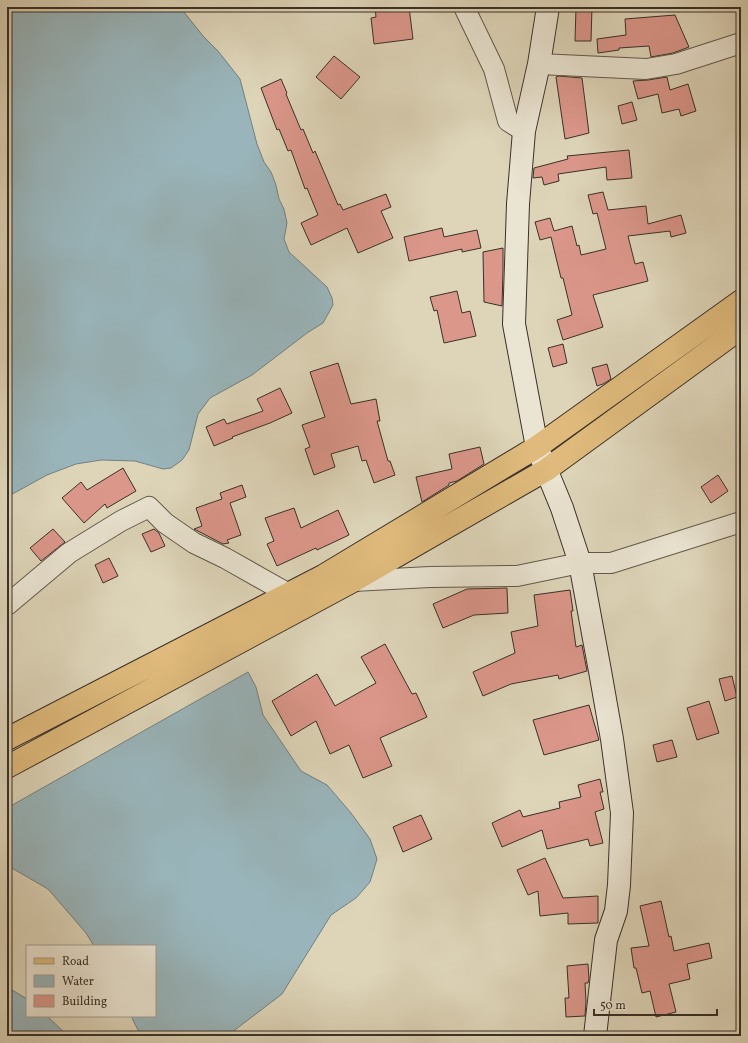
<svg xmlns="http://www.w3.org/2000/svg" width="748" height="1043" viewBox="0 0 748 1043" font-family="Vollkorn,serif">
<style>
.water{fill:#99b5bb;stroke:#738080}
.building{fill:#dc978b;stroke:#393128}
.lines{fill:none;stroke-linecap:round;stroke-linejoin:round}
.street-casing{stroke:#625a4c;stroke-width:22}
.secondary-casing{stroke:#393128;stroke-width:24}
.primary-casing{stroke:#393128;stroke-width:24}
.street{stroke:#eae4d2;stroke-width:20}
.secondary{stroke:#eae4d2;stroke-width:22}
.primary{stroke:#dfba7c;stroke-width:22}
</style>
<rect width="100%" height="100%" fill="#ded5b9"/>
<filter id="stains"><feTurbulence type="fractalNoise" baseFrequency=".005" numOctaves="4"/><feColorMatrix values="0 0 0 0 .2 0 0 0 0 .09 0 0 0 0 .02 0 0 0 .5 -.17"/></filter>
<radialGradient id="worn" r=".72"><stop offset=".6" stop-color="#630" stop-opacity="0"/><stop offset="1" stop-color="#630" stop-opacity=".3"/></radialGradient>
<path class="water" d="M7 7H180L203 36 218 51 240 79 257 144 264 162 271 172 276 185 279 199 284 209 287 223 284 239 289 252 327 287 332 298 333 305 323 323 307 333 252 375 210 398 198 414 189 450 182 460 171 468 163 469 135 461 101 460 76 464 47 475 7 497Z
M248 672 256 687 263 715 301 771 327 785 351 813 370 839 377 859 370 882 356 898 331 915 282 994 227 1036H149L138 1030 131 1016H155V946H94L86 933 48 889 10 867 7 865V808Z
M7 987 27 999V1016H47L68 1036H7Z"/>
<path class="building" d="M375 7H409L413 39 374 44 371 18 376 17Z
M576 7H592L591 41H575Z
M675 15 689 47 673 53 651 57 649 46 619 48V50L598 53 597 39 626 35 625 19Z
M334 56 360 77 341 99 316 77Z
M559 76 582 78 589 133 565 139 556 77Z
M667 77 670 90 688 84 696 111 681 116 679 109 662 113 658 94 638 99 633 81 648 80Z
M281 79 287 93 286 94 301 130 303 129 313 153 315 151 338 205 340 204 343 210 386 194 391 207 381 211 393 238 358 253 347 228 311 245 301 223 318 215 307 188 305 189 291 150 288 151 279 129 277 130 261 88Z
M632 102 637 120 622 124 618 106Z
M629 150 632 178 607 180 606 167 558 174 559 181 544 185 542 177 533 178 534 168 568 159 567 156Z
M603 192 608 210 646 206 648 224 681 215 686 233 671 237 670 231 628 236 635 264 643 262 648 281 593 295 603 327 563 340 557 320 572 315 563 278H561L551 237 540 240 535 222 550 218 554 231 572 226 577 246 579 245 581 255 606 249 597 213 593 214 588 195Z
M442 228 444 237 477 230 481 248 462 252V249L409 261 404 237Z
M503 248V270L502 306 484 302 483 252Z
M457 291 462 313 470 311 476 336 444 343 437 310 434 311 430 297Z
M563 344 567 363 553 367 548 348Z
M338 363 351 404 376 399 380 421H377L388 461H390L395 475 374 483 366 460 362 461 358 446 331 454 335 467 314 475 305 449 310 447 302 425 325 417 310 372Z
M607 364 611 379 603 384 597 386 592 368Z
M280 388 292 413 270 423 232 437 233 438 214 446 206 427 224 419 227 424 263 411 257 399Z
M480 447 484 464 457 481 449 483V485L422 502 416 477 452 469 449 454Z
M123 468 136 491 107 508 105 504 84 523 62 498 81 482 87 490Z
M718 475 728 491 711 503 701 487Z
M242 485 246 497 230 503 241 535 227 540 229 543 223 544 194 529 202 526 196 508 222 499 220 493Z
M294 508 301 528 338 510 349 535 317 550 316 548 277 566 267 544 274 541 265 518Z
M53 529 65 542 41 561 30 548Z
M154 529 159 533 165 546 151 552 142 534Z
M109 558 118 576 103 583 95 565Z
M507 588 508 613 474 615 443 628 433 604 467 589Z
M570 590 573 611H571L576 647 582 645 587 671 559 679 558 675 511 684 483 696 473 672 515 653 511 632 538 626 534 595Z
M385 644 412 694 416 693 427 717 380 738 392 766 363 778 349 745 330 754 316 721 291 736 272 701 317 674 335 706 376 683 361 657Z
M732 676 737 697 725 701 719 679Z
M709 701 719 733 697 740 687 708Z
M589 705 599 740 544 755 533 720Z
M672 740 677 757 657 762 653 745Z
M600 779 603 792H600L604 809 595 812 603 843 590 846 588 839 547 849 542 830 502 847 492 823 520 810 523 817 560 808 559 802 581 797 578 785Z
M421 815 432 839 403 852 393 827Z
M545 858 563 898 598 896V923L568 924V913L540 916 538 891 528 895 517 870Z
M661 901 669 937 671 936 674 951 709 943 712 958 687 964 690 979 669 984 676 1012 656 1017 650 991 642 993 636 968H634L631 948 649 946 640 906Z
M588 964 589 979 588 983H585L586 1002 585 1016 566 1017 565 998H569L567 966Z"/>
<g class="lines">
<g class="street-casing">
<path id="street" d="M464 7 494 69 508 121 524 131
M539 64 646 69 676 64 741 43
M353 581 430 577 517 576 580 563H611L741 522
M7 605 69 553 121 521 149 507 165 523 194 543 225 558 287 593 299 604"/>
</g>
<g class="secondary-casing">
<path id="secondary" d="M548 7 539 64 524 131 518 204 514 324 537 447 562 508 580 563 600 671 612 739 622 813 619 885 616 911 606 940 595 1036"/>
</g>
<g class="primary-casing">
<path id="primary" d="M7 739 323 576 537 447 741 301
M7 767 353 581 546 470 741 328"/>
</g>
<use href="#street" class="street"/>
<use href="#secondary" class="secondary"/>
<use href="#primary" class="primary"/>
</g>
<rect width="748" height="1043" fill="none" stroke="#ded5b9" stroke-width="24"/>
<rect x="8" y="8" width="732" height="1027" fill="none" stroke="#393128" stroke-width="2"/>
<rect x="12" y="12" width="724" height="1019" fill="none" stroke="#393128"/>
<rect x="26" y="945" width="130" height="72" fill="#eae4d2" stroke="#a39c8e"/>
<rect x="34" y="958" width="20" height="6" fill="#dfba7c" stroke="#a39c8e"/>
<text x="62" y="965" font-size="12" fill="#393128">Road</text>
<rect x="34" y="975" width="20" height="12" fill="#99b5bb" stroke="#a39c8e"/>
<text x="62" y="985" font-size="12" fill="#393128">Water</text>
<rect x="34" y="995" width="20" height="12" fill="#dc978b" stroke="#a39c8e"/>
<text x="62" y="1005" font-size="12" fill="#393128">Building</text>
<path d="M594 1009v6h123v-6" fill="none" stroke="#393128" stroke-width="2"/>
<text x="600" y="1009" font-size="12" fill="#393128" stroke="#eae4d2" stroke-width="3" paint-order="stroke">50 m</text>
<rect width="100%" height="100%" filter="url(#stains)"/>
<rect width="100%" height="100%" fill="url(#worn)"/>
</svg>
